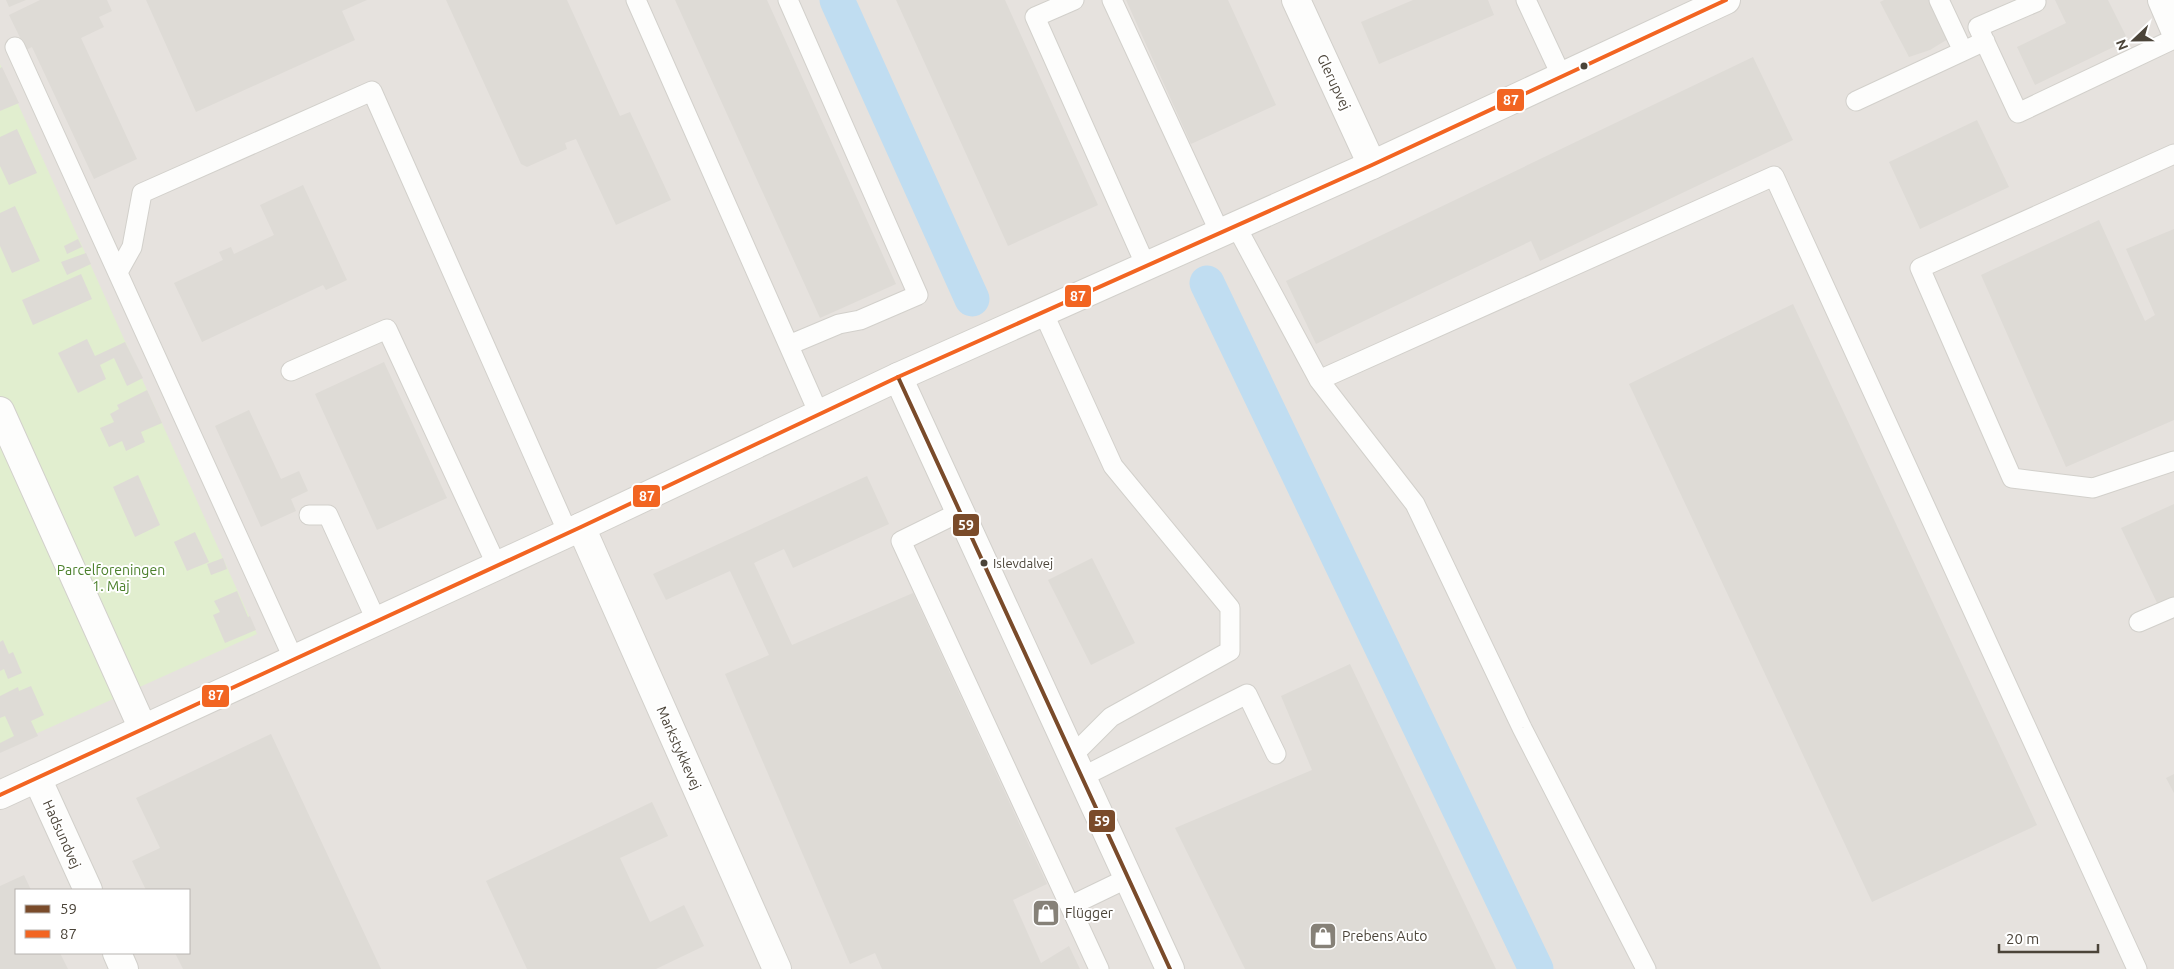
<svg xmlns="http://www.w3.org/2000/svg" width="2174" height="969" viewBox="0 0 2174 969" font-family="Ubuntu,sans-serif">
<style>
.industrial{fill:#e6e2de;fill-rule:evenodd}
.green{fill:#e1eecf}
.lines{fill:none;stroke-linecap:round;stroke-linejoin:round}
.canal{stroke:#c0ddf1;stroke-width:35}
.building{fill:#dedbd6}
.service-casing{stroke:#d2d0cb;stroke-width:21}
.minor-casing{stroke:#d2d0cb;stroke-width:30}
.tertiary-casing{stroke:#d2d0cb;stroke-width:30}
.service{stroke:#fdfdfc;stroke-width:19}
.minor{stroke:#fdfdfc;stroke-width:28}
.tertiary{stroke:#fdfdfc;stroke-width:28}
.bus-1-casing{stroke:#fff;stroke-width:8}
.bus-2-casing{stroke:#fff;stroke-width:8}
.bus-1{stroke:#7a4b2a;stroke-width:4}
.bus-2{stroke:#f26522;stroke-width:4}
.bus-dot{fill:#4b4439;stroke:#fff;stroke-width:2}
.labels{text-anchor:middle;stroke-width:4;stroke-linejoin:round;paint-order:stroke}
.bus-label{font-size:13px;fill:#4b4439;stroke:#fff;text-anchor:start}
.street-label{font-size:14px;fill:#4b4439;stroke:#fff}
.park-label{font-size:14px;fill:#4a7f2a;stroke:#fff}
.poi-label{font-size:14px;fill:#4b4439;stroke:#fff;text-anchor:start}
.line-badge{stroke:#fff;stroke-width:2}
.badge-label{font-size:14px;text-anchor:middle;font-weight:bold;fill:#fff}
</style>
<rect width="100%" height="100%" fill="#f4f2ee"/>
<path class="industrial" d="M0 0H2174V969H0ZM16 890H189V953H16Z"/>
<path class="green" d="M0 64 257 634 0 750Z"/>
<g class="lines">
<path class="canal" d="M837 0 972 299
M1207 283 1536 969"/>
</g>
<path class="building" d="M6 0H26L9 7Z
M40 0H107L112 11 99 17 104 27 81 38 137 159 94 179 32 47 26 50 9 15Z
M146 0H367L342 11 355 40 196 112Z
M446 0H567L620 116 630 112 671 200 616 225 576 139 565 143 567 149 527 167 521 164Z
M675 0H767L896 284 820 318Z
M896 0H1005L1098 205 1008 246Z
M1126 0H1228L1276 105 1191 144Z
M1413 0H1488L1494 15 1379 64 1361 22Z
M1884 0H1930L1948 39 1930 50 1909 57 1880 2Z
M2055 0H2108L2128 40 2035 85 2017 47 2066 23Z
M1753 57 1793 140 1540 261 1531 241 1316 344 1286 281Z
M2 67 19 103 0 111V68Z
M1977 120 2009 187 1920 229 1889 162Z
M17 129 37 173 9 185 0 166V137Z
M303 185 347 280 326 290 323 285 202 342 174 283 223 260 219 252 231 247 234 254 274 235 260 205Z
M15 206 40 261 12 273 0 246V213Z
M2099 220 2145 321 2155 315 2126 249 2174 229V420L2066 467 1981 275Z
M78 239 82 247 67 254 64 246Z
M86 253 91 264 67 275 61 262Z
M81 274 92 299 33 325 22 300Z
M1793 304 2037 825 1872 902 1629 384Z
M87 339 95 356 125 342 143 378 127 386 114 358 100 365 106 379 78 393 58 353Z
M384 362 447 498 377 530 315 394Z
M147 390 162 423 141 432 145 442 126 451 122 441 109 447 100 428 114 422 110 414 119 409 117 405Z
M249 410 281 479 299 471 308 491 291 499 296 511 261 527 215 426Z
M138 475 160 525 135 537 113 487Z
M867 476 889 524 793 568 784 549 754 563 792 645 913 593 1047 884 1013 900 1041 963 1069 946 1080 969H882L875 953 850 964 725 674 769 655 730 571 666 600 653 574Z
M2174 504V600L2159 607 2121 528Z
M195 532 209 562 187 571 174 542Z
M223 558 227 569 211 575 207 564Z
M1092 558 1135 643 1091 665 1048 580Z
M237 591 248 617 250 616 256 630 225 643 213 615 220 612 214 601Z
M3 640 9 654 13 652 22 673 8 679 4 669 0 671V642Z
M1350 664 1496 969H1245L1175 828 1312 770 1281 696Z
M31 686 44 715 31 721 38 736 0 753V743L14 736 5 716 0 718V696L18 687 19 691Z
M271 734 381 969H183L175 953H189V890H146L132 861 160 848 136 798Z
M2174 774V793L2166 778Z
M652 802 668 836 620 858 650 922 684 905 704 946 656 969H527L486 881Z
M24 875 31 890H16V953H60L68 969H0V886Z"/>
<g class="lines">
<g class="service-casing">
<path id="service" d="M636 0 819 414
M788 0 918 295 860 320 839 324 789 345
M1074 0 1035 17 1146 266
M1112 0 1220 233
M1526 0 1562 77
M1939 0 1963 51
M2036 2 1978 27 2018 113 2174 39
M15 47 294 660
M1856 101 1985 41
M2174 154 1920 268 2012 478 2093 488 2174 461
M1236 226 1319 380 1415 504 1522 728 1646 969
M118 272 132 247 142 193 372 91 568 533
M1043 312 1113 466 1230 608V651L1111 717 1072 756
M291 371 387 329 497 566
M1319 380 1774 176 2137 969
M960 512 901 541 1099 969
M309 515H328L377 622
M2139 622 2174 607
M1082 777 1247 694 1276 754
M1070 906 1128 878"/>
</g>
<g class="minor-casing">
<path id="minor" d="M1296 0 1372 165
M2162 0 2174 28
M898 377 1170 969
M0 411 143 729
M581 527 777 969
M37 778 88 890
M117 953 124 969"/>
</g>
<g class="tertiary-casing">
<path id="tertiary" d="M0 795 581 527 898 377 1372 165 1726 0"/>
</g>
<use href="#service" class="service"/>
<use href="#minor" class="minor"/>
<use href="#tertiary" class="tertiary"/>
<g class="bus-1-casing">
<path id="bus-1" d="M898 377 1170 969"/>
</g>
<g class="bus-2-casing">
<path id="bus-2" d="M0 795 581 527 898 377 1372 165 1726 0"/>
</g>
<use href="#bus-1" class="bus-1"/>
<use href="#bus-2" class="bus-2"/>
</g>
<defs>
<g id="shop-square" transform="scale(1.4375)"><rect x="-9" y="-9" width="18" height="18" rx="4" fill="#868178" stroke="#fff"/><path d="M-5-2.5h2.3a2.7 3.5 0 0 1 5.4 0H5L5.5 6h-11ZM-1.5-2.5h3a1.5 2.3 0 0 0-3 0Z" fill="#fff"/></g>
</defs>
<g fill-rule="evenodd">
<use href="#shop-square" x="1046" y="913"/>
<use href="#shop-square" x="1323" y="936"/>
</g>
<g class="bus-dot">
<circle cx="1584" cy="66" r="4.5"/>
<circle cx="984" cy="563" r="4.5"/>
</g>
<g class="labels">
<g class="bus-label">
<text x="993" y="568">Islevdalvej</text>
</g>
<g class="street-label">
<text transform="translate(1334 82) rotate(65)" y="5">Glerupvej</text>
<text transform="translate(679 748) rotate(66)" y="5">Markstykkevej</text>
<text transform="translate(62 834) rotate(66)" y="5">Hadsundvej</text>
</g>
<g class="park-label">
<text x="111" y="575">Parcelforeningen<tspan x="111" dy="16">1. Maj</tspan></text>
</g>
<g class="poi-label">
<text x="1065" y="918">Flügger</text>
<text x="1342" y="941">Prebens Auto</text>
</g>
</g>
<g class="line-badge">
<rect x="1496" y="88" width="29" height="24" rx="5" fill="#f26522"/>
<rect x="1064" y="284" width="28" height="24" rx="5" fill="#f26522"/>
<rect x="632" y="484" width="29" height="24" rx="5" fill="#f26522"/>
<rect x="952" y="513" width="28" height="24" rx="5" fill="#7a4b2a"/>
<rect x="201" y="684" width="29" height="24" rx="5" fill="#f26522"/>
<rect x="1088" y="809" width="28" height="24" rx="5" fill="#7a4b2a"/>
</g>
<g class="badge-label">
<text x="1511" y="105">87</text>
<text x="1078" y="301">87</text>
<text x="647" y="501">87</text>
<text x="966" y="530">59</text>
<text x="216" y="700">87</text>
<text x="1102" y="826">59</text>
</g>
<rect x="15" y="889" width="175" height="65" fill="#ffffff" stroke="#b7b4b0"/>
<rect x="25" y="905" width="25" height="8" fill="#7a4b2a" stroke="#b7b4b0"/>
<text x="60" y="914" font-size="15" fill="#4b4439">59</text>
<rect x="25" y="930" width="25" height="8" fill="#f26522" stroke="#b7b4b0"/>
<text x="60" y="939" font-size="15" fill="#4b4439">87</text>
<g transform="translate(2134 40) rotate(248)" stroke="#ffffff" stroke-width="4" paint-order="stroke">
<path d="M0-4L9 19L0 12L-9 19Z" fill="#4b4439"/>
<text y="-8" font-size="14" font-weight="bold" text-anchor="middle" fill="#4b4439">N</text>
</g>
<path d="M1999 944v8h99v-8" fill="none" stroke="#4b4439" stroke-width="2.5"/>
<text x="2006" y="944" font-size="15" fill="#4b4439" stroke="#ffffff" stroke-width="4" paint-order="stroke">20 m</text>
</svg>
